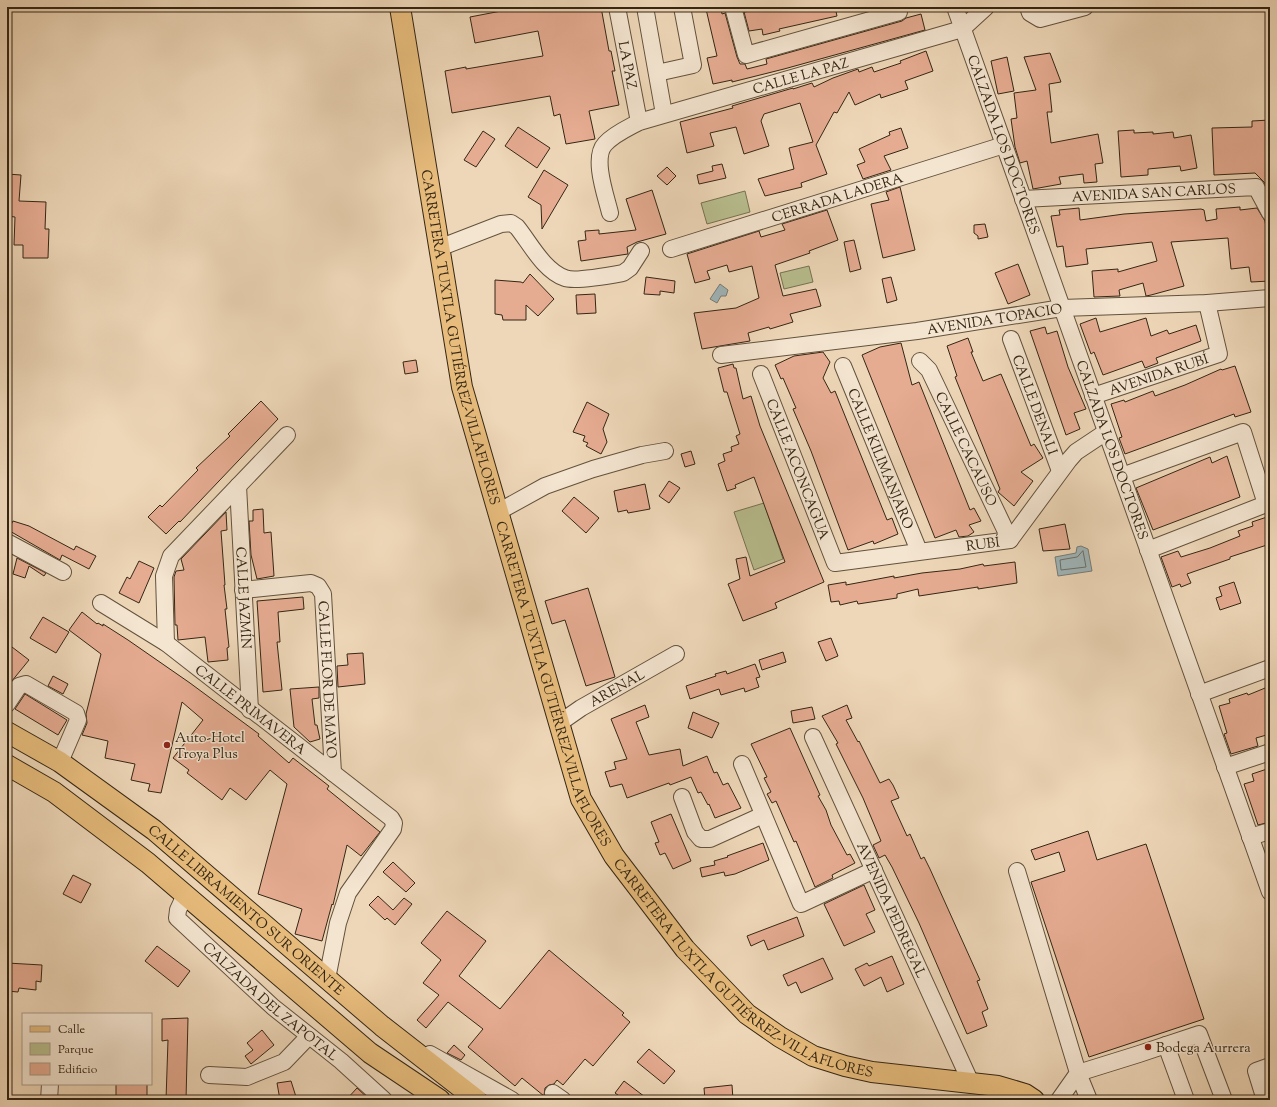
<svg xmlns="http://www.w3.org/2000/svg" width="1277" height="1107" viewBox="0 0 1277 1107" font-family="'Sorts Mill Goudy',serif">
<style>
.green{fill:#b8be8f;stroke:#767252}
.water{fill:#9fb6bb;stroke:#747c78}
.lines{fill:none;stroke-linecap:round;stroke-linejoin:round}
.shore{stroke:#6a6e68;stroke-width:1}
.building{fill:#e6ac92;stroke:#342614}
.minor-casing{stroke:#62523d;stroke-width:18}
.major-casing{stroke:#342614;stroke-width:22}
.minor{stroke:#f4e5d1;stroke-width:16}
.major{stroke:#e7bc7c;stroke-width:20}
.poi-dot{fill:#8f2418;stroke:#f4e5d1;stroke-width:1.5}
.labels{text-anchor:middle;stroke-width:3;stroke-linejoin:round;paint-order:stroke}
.street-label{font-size:14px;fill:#342614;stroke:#f4e5d1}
.poi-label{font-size:14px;fill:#342614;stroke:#f4e5d1;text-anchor:start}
</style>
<rect width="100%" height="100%" fill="#eed7b8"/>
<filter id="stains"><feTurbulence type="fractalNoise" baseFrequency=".005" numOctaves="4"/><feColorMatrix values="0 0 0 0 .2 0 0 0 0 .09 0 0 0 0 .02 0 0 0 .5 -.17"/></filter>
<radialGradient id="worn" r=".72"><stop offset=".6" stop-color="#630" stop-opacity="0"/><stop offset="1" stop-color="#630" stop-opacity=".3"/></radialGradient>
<path class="green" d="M745 191 750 212 707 224 701 203Z
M809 266 813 282 784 289 780 273Z
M764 503 783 559 754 570 734 512Z"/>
<path class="water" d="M720 284 728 290 726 296H721L717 303 710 299Z
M1081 546 1088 549 1092 571 1058 576 1055 557 1076 553 1077 547Z"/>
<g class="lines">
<path class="shore" d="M1083 551 1086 567 1061 570 1060 560 1077 557Z"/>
</g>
<path class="building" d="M522 7H601L609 51H611L615 71H612L619 105 589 111 595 139 566 144 560 114 554 116 550 96 452 113 445 71 466 67V69L543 56 538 31 475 43 470 17Z
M713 7H721L722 14 725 13 737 57 740 64H745L747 69 767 64 766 59 902 21 906 18 921 14 925 30 784 69 732 82V80L713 84 707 58 717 56 706 9Z
M755 7H835L837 16 779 29 780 31 763 35 762 29 749 31 744 12 756 10Z
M926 51 933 71 905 81 908 89 881 98 880 94 855 105 849 92 837 113 834 112 816 145 827 174 801 183 802 187 765 196 758 179 794 169 789 148 813 142 800 103 764 114 761 121 769 146 744 154 736 127 710 133 714 146 687 153 680 122 733 108 732 106 793 88V89L812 83 814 87 833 78 858 69 859 72 872 67 874 72 901 63 900 61Z
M1050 53 1061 82 1049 84 1052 112H1047L1051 143 1098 134 1103 163 1095 164 1097 182 1084 183 1083 174 1059 177 1061 184 1033 189 1027 161 1020 163 1015 147 1011 119 1017 118 1014 93 1036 90 1024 57Z
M1007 57 1014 91 998 94 991 61Z
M1270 120V193L1264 182 1255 173 1214 175 1212 128 1252 127V121Z
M518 127 550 148 537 168 505 146Z
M901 128 908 148 884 156 891 170 863 179 857 165 865 162 859 149 890 135 889 132Z
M1134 130V133L1153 132V134L1173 132 1174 138 1191 135 1197 168 1181 171 1180 166 1148 169V175L1121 177 1118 131Z
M483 131 495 139 476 167 464 160Z
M722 164 726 178 699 184 697 175 713 171 712 166Z
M667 167 676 176 667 185 657 176Z
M544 170 568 185 542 229 541 205 528 197Z
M7 174 21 175 19 201 46 202 45 229H49L48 258H23V245H14L15 217 7 216Z
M900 187 915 250 883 258 871 204 889 200 886 192Z
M652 190 666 234 637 242 627 247 628 254 581 261 578 241 586 240 585 231 599 230V234L636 230 626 199Z
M1240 207V210L1257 208 1265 221 1270 255V281L1251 282 1249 267 1231 269 1228 238 1171 242 1184 286 1151 295 1146 296 1143 283 1119 290 1120 296 1094 297 1092 271 1118 269V272L1157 261 1152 242 1086 249 1088 264 1066 267 1063 246 1057 247 1051 216 1060 215 1059 210 1079 208 1080 220 1124 214 1201 209 1204 210 1206 221 1217 219 1216 209Z
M827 210 838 240 809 251 810 253 775 265 783 296 816 289 821 306 790 314 793 322 770 329 769 327 748 333 750 341 702 349 694 313 736 308 759 298 752 266 729 272 727 265 707 271 710 279 695 283 687 254 759 231 761 237 785 230 782 224Z
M985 224 988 237 978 239V236L974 233V225Z
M854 240 861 269 850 272 844 242Z
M1018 264 1030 295 1008 304 995 273Z
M530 274 554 299 538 316 526 305V320H503L502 315 495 314V280L521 282 523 283Z
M646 277 675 281 674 293 660 291V295L644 294Z
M891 277 897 300 887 303 882 279Z
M595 294 596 313 577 314 576 295Z
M1096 318 1100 332 1146 318 1151 336 1167 330 1169 334 1196 325 1201 341 1156 358 1158 363 1145 368 1142 361 1103 375 1094 352 1091 354 1080 324Z
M1045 327 1047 334 1057 331 1068 367 1086 409 1074 413 1080 429 1066 435 1030 331Z
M968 338 973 352H971L983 381 1001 374 1031 446 1034 444 1043 458 1021 472 1033 481 1014 506 998 492 1000 489 955 377 957 376 947 346Z
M901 343 912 385 919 382 970 510 974 508 981 521 969 525 974 532 968 536 959 537 956 530 935 538 862 355 880 347Z
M823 352 830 362 823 378 831 393 835 391 887 520 892 518 898 534 874 544 873 541 848 550 811 451 793 409 796 408 783 378 781 379 775 365 794 356Z
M416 360 418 372 405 374 403 362Z
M733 364 734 368H736L743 399 751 396 760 426 824 582 775 603 777 608 743 621 728 584 740 579 736 559 746 557 750 576 785 562 754 477 735 485 736 488 727 491 718 464 725 461 723 454 732 451 731 447 739 444 736 436 740 434 727 392H724L718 368Z
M1235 366 1251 412 1235 417 1234 414 1125 454 1119 438 1122 437 1111 404 1124 400 1125 402 1153 391 1155 396 1185 385 1221 369 1222 370Z
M261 401 278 419 180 522 179 521 166 534 148 517 160 505 162 507 198 470 196 468 230 436 228 434Z
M587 402 609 414 603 429 607 442 601 454 586 446 588 443 583 441 585 436 573 432Z
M691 451 695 464 685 467 681 454Z
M1227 456 1240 497 1153 530 1136 488 1210 457 1212 463Z
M669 481 680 488 669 503 659 496Z
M645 484 650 509 628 513 627 510 618 512 614 491Z
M574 497 599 518 586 533 562 511Z
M263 509 264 533 271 532 274 576 257 579 251 555 249 521H253V510Z
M226 512 227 530 221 531 225 585H224L227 609H225L229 647 227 648 228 660 208 662 205 637 178 640 177 625H175L174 577 176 571 184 570 181 559Z
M1270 516V544L1230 557V559L1187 574 1191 583 1181 587 1180 584 1172 587 1161 557 1178 551 1181 557 1210 548 1240 536 1238 531 1253 526 1252 522Z
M13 521 29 526 74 550 76 546 96 556 89 569 62 555 60 560 8 530Z
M1065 524 1070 549 1043 551 1039 529Z
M17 558 46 573 44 576 29 566 25 578 13 574Z
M139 561 154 568 139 603 119 593 127 577 130 579Z
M1015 562 1017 583 978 589V587L919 596 918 589 897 594V598L858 604 857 601 840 605 839 601 831 602 828 585 846 582V585L894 576V578L922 573 960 569 983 564 984 566Z
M1234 582 1241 603 1220 610 1216 598 1222 596 1219 587Z
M588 588 615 677 586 686 565 620 552 624 545 601Z
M303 597 304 609 278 612 280 642H277L282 690 263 692 257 601Z
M82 612 97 624 98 623 103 626V624L128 640 190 683 259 734 258 736 289 763 293 758 329 786 327 789 380 832 361 856 347 845 333 905 332 904 322 941 295 934 302 909 258 894 287 784 270 770 246 800 230 788 222 800 187 773 189 770 173 758 203 720 182 702 161 793 148 791 150 784 131 780 135 764 105 758 108 741 82 735 87 723 86 714 101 654 69 630Z
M43 617 69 632 56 653 30 638Z
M831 638 838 656 826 661 818 642Z
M12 647 29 660 7 687V653Z
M783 652 786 662 762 670 759 660Z
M363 653 365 684 338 687 337 666 348 665 347 654Z
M755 664 760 677 756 678 759 687 745 692 744 688 721 695 719 689 690 699 686 686 716 676 715 674 726 671 727 674Z
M53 676 68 684 63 694 48 686Z
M1270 686V734L1256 738 1258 746 1231 754 1224 734 1227 733 1219 706 1230 703 1229 699 1247 693 1248 695Z
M319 687V698L312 699 315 725H317L320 739 310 742 294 727 290 689Z
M25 694 67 720 58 735 15 709Z
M645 705 649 717 636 722 649 755 680 749 683 766 707 756 714 773 717 772 723 785 728 783 741 808 715 818 709 804 708 805 701 792 698 793 691 777 670 785 669 783 627 798 622 784 610 787 605 772 616 769 614 762 627 759 611 719Z
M847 705 852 718 846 720 858 742 859 741 880 783 889 779 893 785 899 798 891 801 907 836 910 834 921 859 924 857 930 869 980 980 977 981 988 1009 982 1012 987 1026 967 1034 919 923 892 867 885 855 879 858 873 845 881 841 863 798 836 744 838 743 822 716Z
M812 707 815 719 793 723 791 711Z
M693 712 719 723 712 738 688 728Z
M790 728 820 795 818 796 826 810 831 825 847 855 850 854 855 863 832 875 833 878 815 887 796 841 794 842 776 801 772 803 767 794 771 792 764 778 767 777 751 744Z
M1270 768V822L1258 825 1244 784 1254 781 1252 774Z
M671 814 691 861 673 869 665 853 660 855 655 843 659 842 651 822Z
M1088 831 1097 860 1146 844 1204 1019 1089 1057 1031 882 1065 871 1059 852 1035 860 1031 850Z
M763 843 769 860 735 874 725 876 724 872 702 877 700 868 715 865 714 861 728 857 727 856Z
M393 862 415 883 406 892 383 872Z
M73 875 91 884 81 903 63 894Z
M864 885 875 910 866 914 875 932 844 946 824 904Z
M378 896 393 910 404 898 412 904 395 925 387 918 385 920 369 905Z
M447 911 486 941 459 976 500 1009 549 950 624 1013 622 1015 630 1022 593 1066 585 1059 563 1085 557 1080 554 1084 549 1085 545 1088 544 1096 522 1078 515 1086 468 1047 483 1029 448 1002 426 1028 417 1020 439 995 423 983 441 960 421 943Z
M797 917 804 936 768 950 764 940 751 946 747 936Z
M157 946 190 971 178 987 145 961Z
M892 956 904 984 887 992 881 977 864 986 855 969 867 963 869 966Z
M823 958 833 979 801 993 796 982 788 986 783 975Z
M7 963 42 965 41 982 36 981V990L19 988 18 992 7 991Z
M188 1018 186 1100H166L168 1040 162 1041V1019Z
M262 1030 274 1045 251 1064 245 1056 253 1050 247 1043Z
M454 1045 465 1055 461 1060 447 1053Z
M649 1049 675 1071 664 1084 637 1062Z
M291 1081 297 1100H280L277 1083Z
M624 1081 649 1100H625L615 1093Z
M116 1084H147V1100H116Z
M732 1085 733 1100H705L704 1088Z
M357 1088 370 1100H346Z"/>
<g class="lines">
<g class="minor-casing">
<g id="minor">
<path id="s1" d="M617 7 639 122"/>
<path d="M645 7 664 114"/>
<path d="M733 7 746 55 899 12 898 7"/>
<path id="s2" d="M955 7 1270 892"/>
<path d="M1028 7 1030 13 1040 19 1085 7"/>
<path d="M657 73 693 65 682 7"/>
<path id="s3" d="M1023 199 1256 187 1270 213"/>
<path id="s4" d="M610 213C606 196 592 158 605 144 614 134 628 128 639 122L962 29 986 7"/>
<path d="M439 248 501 224 511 223 517 227C530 243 544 271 565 278 574 282 612 275 623 273L630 268 641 251"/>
<path id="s5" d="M671 249 1004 145"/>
<path id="s6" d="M1011 339 1060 471"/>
<path id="s7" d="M721 355 917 331 1062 308 1207 303 1270 298"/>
<path id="s8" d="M920 361 929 370 1010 540"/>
<path id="s9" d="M843 366 919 551"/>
<path id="s10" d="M761 374 835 563 1010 540 1069 460 1076 452 1106 432"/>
<path id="s11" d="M1093 396 1219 354 1207 303"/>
<path d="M1122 476 1243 432 1266 504 1148 550"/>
<path id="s12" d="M238 486 250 710"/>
<path d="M498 512 545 486 593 469 642 455 665 451"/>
<path d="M7 542 63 572"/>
<path id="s13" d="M243 590 311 583 318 586 323 594 333 773"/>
<path id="s14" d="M101 603 166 643 391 818 394 823 393 829 348 893 338 923 327 979"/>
<path d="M166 643 164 576 171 556 287 435"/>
<path d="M1199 694 1270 668"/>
<path d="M7 704 19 686 26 684 76 713 78 720 60 762"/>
<path id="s15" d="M558 724 581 708 676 654"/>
<path id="s16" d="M813 737 971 1083"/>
<path d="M742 764 801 904 874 870"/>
<path d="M1225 767 1270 752"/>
<path d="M682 797 695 832 701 839H710L763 815"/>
<path d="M1250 837 1270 831"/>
<path d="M1017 871 1078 1073 1059 1100"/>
<path id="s17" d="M185 895 178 910 177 918 273 1007 341 1061 384 1100"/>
<path d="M1166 1045 1186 1100"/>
<path d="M430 1054 512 1100"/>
<path d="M209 1075 247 1077 284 1062 309 1036"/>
<path d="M553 1093 563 1100"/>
<path d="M49 1100 50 1084"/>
<path d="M1089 1100 1078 1073 1139 1054 1199 1034 1224 1100"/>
<path d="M1265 1100 1256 1071 1270 1066"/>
</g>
</g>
<g class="major-casing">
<g id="major">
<path id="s18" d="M400 7 462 387 581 799 614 856 685 949 747 1014 780 1037 813 1056 845 1066 872 1072 998 1086 1025 1094 1034 1100"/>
<path id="s19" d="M7 732 60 762 154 830 382 1026 477 1100"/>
<path d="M7 765 54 792 148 863 370 1053 440 1100"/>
</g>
</g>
<use href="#minor" class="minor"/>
<use href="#major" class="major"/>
</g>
<g class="poi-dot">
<circle cx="167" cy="745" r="4"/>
<circle cx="1148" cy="1047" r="4"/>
</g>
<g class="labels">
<g class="street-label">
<text dy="5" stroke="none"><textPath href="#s1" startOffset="59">LA PAZ</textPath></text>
<text dy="5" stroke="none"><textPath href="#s4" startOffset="280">CALLE LA PAZ</textPath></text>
<text dy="5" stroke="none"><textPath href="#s2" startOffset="146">CALZADA LOS DOCTORES</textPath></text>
<text dy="5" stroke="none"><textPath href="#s3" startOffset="131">AVENIDA SAN CARLOS</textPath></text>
<text dy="5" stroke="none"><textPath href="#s5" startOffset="174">CERRADA LADERA</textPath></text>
<text dy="5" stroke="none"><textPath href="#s7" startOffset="276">AVENIDA TOPACIO</textPath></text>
<text dy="5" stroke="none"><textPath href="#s18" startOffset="336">CARRETERA TUXTLA GUTIÉRREZ-VILLAFLORES</textPath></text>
<text dy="5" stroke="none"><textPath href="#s11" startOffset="69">AVENIDA RUBÍ</textPath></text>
<text dy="5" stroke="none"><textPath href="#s6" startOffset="70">CALLE DENALI</textPath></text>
<text dy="5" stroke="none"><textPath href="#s8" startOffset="100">CALLE CACAUSO</textPath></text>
<text dy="5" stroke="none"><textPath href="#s2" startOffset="470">CALZADA LOS DOCTORES</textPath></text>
<text dy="5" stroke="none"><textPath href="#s9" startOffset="100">CALLE KILIMANJARO</textPath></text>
<text dy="5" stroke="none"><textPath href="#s10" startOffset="102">CALLE ACONCAGUA</textPath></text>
<text dy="5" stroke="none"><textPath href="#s10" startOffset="352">RUBÍ</textPath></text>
<text dy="5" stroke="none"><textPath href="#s12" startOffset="112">CALLE JAZMÍN</textPath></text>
<text dy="5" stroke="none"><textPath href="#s13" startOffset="171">CALLE FLOR DE MAYO</textPath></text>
<text dy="5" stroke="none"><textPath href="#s18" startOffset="696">CARRETERA TUXTLA GUTIÉRREZ-VILLAFLORES</textPath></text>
<text dy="5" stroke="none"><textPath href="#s15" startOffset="69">ARENAL</textPath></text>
<text dy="5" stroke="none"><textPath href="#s14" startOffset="184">CALLE PRIMAVERA</textPath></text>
<text dy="5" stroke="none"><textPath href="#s19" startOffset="299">CALLE LIBRAMIENTO SUR ORIENTE</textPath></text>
<text dy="5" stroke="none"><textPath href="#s16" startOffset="190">AVENIDA PEDREGAL</textPath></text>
<text dy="5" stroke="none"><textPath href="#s18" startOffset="1056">CARRETERA TUXTLA GUTIÉRREZ-VILLAFLORES</textPath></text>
<text dy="5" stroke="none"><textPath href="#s17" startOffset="150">CALZADA DEL ZAPOTAL</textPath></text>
</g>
<g class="poi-label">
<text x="175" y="742">Auto-Hotel<tspan x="175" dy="16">Troya Plus</tspan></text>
<text x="1156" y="1052">Bodega Aurrera</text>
</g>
</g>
<rect width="1277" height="1107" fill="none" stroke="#eed7b8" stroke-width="24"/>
<rect x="8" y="8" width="1261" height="1091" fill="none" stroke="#342614" stroke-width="2"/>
<rect x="12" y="12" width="1253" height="1083" fill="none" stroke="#342614"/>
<rect x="22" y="1013" width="130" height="72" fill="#f4e5d1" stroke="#a79985"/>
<rect x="30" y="1026" width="20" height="6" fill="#e7bc7c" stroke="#a79985"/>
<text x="58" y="1033" font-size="12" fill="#342614">Calle</text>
<rect x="30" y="1043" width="20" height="12" fill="#b8be8f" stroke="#a79985"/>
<text x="58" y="1053" font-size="12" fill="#342614">Parque</text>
<rect x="30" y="1063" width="20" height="12" fill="#e6ac92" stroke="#a79985"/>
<text x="58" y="1073" font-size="12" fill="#342614">Edificio</text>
<rect width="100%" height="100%" filter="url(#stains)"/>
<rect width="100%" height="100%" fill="url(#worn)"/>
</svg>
